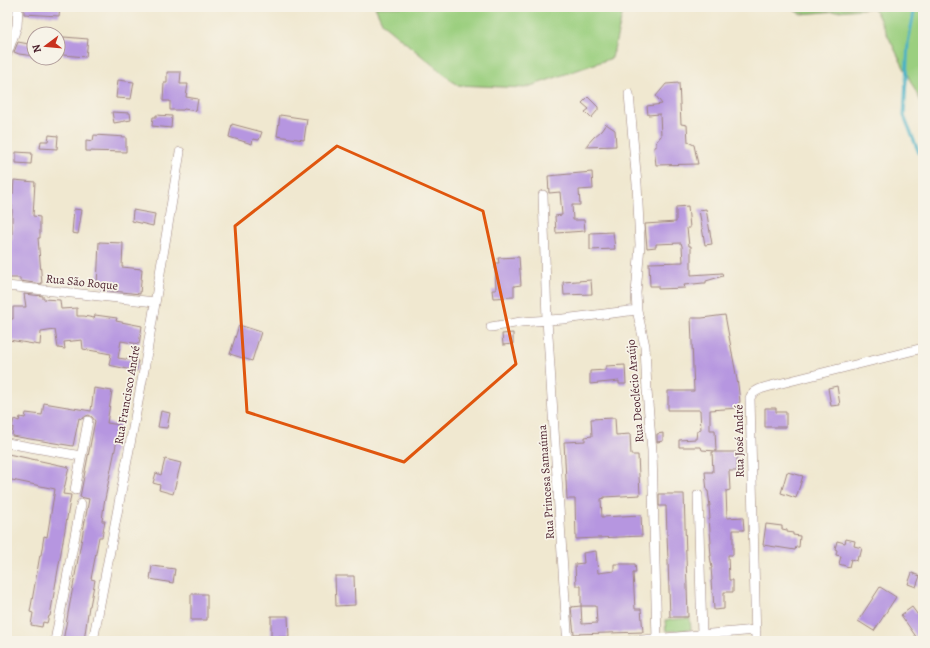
<svg xmlns="http://www.w3.org/2000/svg" width="930" height="648" viewBox="0 0 930 648" font-family="Alegreya,serif">
<style>
.green{fill:#9bcf7f;stroke:#727755}
.lines{fill:none;stroke-linecap:round;stroke-linejoin:round}
.stream{stroke:#47b1c6;stroke-width:3}
.building{fill:#b696e0}
.street-casing{stroke:#9d847e;stroke-width:10}
.street{stroke:#fff;stroke-width:9}
.marked{fill:none;stroke:#e0560e;stroke-width:3;stroke-linejoin:round}
.labels{text-anchor:middle;stroke-width:3.5;stroke-linejoin:round;paint-order:stroke}
.street-label{font-size:12px;fill:#4a1f2b;stroke:#f7f3e8}
</style>
<rect width="100%" height="100%" fill="#f7f3e8"/>
<filter id="ink" filterUnits="userSpaceOnUse"><feTurbulence type="fractalNoise" baseFrequency=".025" numOctaves="2"/><feDisplacementMap in="SourceGraphic" scale="8" xChannelSelector="R" yChannelSelector="G"/><feConvolveMatrix kernelMatrix="1 2 1 2 8 2 1 2 1" color-interpolation-filters="sRGB"/></filter>
<filter id="wash" filterUnits="userSpaceOnUse"><feTurbulence type="fractalNoise" baseFrequency=".012" numOctaves="4" result="noise"/><feDisplacementMap in="SourceGraphic" scale="16" xChannelSelector="R" yChannelSelector="G"/><feGaussianBlur stdDeviation="0.9" result="paint"/><feColorMatrix in="noise" values="0 0 0 0 0 0 0 0 0 0 0 0 0 0 0 0 0 1.4 0 .05"/><feComposite in="paint" operator="in"/></filter>
<g filter="url(#wash)">
<rect width="100%" height="100%" fill="#f0e8d0"/>
<path class="green" d="M375 7H624L612 58 525 88 457 85 383 24Z
M788 7H923V106L874 8 801 14Z
M690 618 691 630 666 631 665 620Z"/>
<g class="lines">
<path class="stream" d="M915 7 908 43 904 116 919 153 923 157"/>
</g>
<g id="blocks">
<path class="building" d="M24 7H60L59 16 24 14Z
M64 37 88 39 86 57 63 55Z
M18 42 34 45V56L19 54 14 52Z
M167 72H181L180 84H188L186 97 198 99 196 111 184 109 183 110H170V101H163L164 83H167Z
M118 80 134 82 131 99 116 98Z
M679 83 681 124 687 125 688 142 694 145 698 164 656 165 654 147H656V142L661 136 660 114 648 115 647 106 662 104 656 96 666 84Z
M588 97 598 107V110L591 118 585 112 589 109 582 103Z
M112 112 130 113 131 120 114 123Z
M156 115 172 116 171 128 152 126 153 117H156Z
M280 115 307 119 304 140 277 136Z
M232 124 262 132 259 140 253 139 252 144 229 137Z
M606 124 615 130 616 146 585 147 594 137 601 131Z
M49 135 58 136 57 149 40 148 41 141H48Z
M94 135 126 137V152L86 151V140L93 141Z
M16 152 32 153 31 164 16 163Z
M592 172 593 189 579 190 580 205H572L573 220H584L585 231 556 233 555 216 562 215 560 192 549 193 548 176Z
M14 180 35 182 33 216 40 217V238H38L42 284 20 281V278H7V240H12V205H10V194H13Z
M688 206 690 228H687L689 246H691V275L722 273 723 276 706 281V283H703L684 285 685 288 658 289V286H650L649 263 683 262 682 246 681 243 656 244V247L647 248 645 224 676 222V207Z
M74 209 82 210 78 234 72 233Z
M706 209 712 244 705 245 699 210Z
M133 210 155 214 153 226 132 221Z
M613 232 615 249 590 250V233Z
M99 242 123 243 122 267 142 269 140 294 104 290V286H97Z
M519 257 521 285 514 286V297L493 298 492 290H496L495 263H499L498 258Z
M591 280 592 294 564 295 563 282Z
M24 294 43 296V299L60 300 61 309 77 308V316H84L94 318 95 315 117 318 116 321 142 326 139 344 121 341 118 358 138 361 136 371 109 365 111 354 83 349 82 340 64 342 65 349 58 348 55 330 41 332 40 345 9 340 8 319H13V307H26Z
M725 315 738 385 740 402H739V408L710 410V430H715L716 451 702 450 701 447H679V440L696 439 697 431 701 430 700 410H668V391H694L691 318H702Z
M239 325 261 332 252 361 230 354Z
M513 333V344L503 345 502 334Z
M625 365 626 384H619V381L590 384V371L606 370V366Z
M837 386 840 405 831 406 828 388Z
M94 388 112 391 107 423 120 425 104 504 102 521H105L102 537H99L91 579 95 580 90 606H89L84 641H63L89 499 80 497 95 421 92 417 89 415 86 416 82 419 79 418 73 446 12 436 13 427H12L14 419 19 421 20 417 25 418 26 413 42 415 44 403 91 411Z
M765 408H776V412H786V427H765Z
M161 411 170 413 167 428 158 427Z
M615 418 616 435 630 434 631 455H638L640 495 604 497V498L601 499 602 517 641 515 642 536 576 539 575 499H567L564 442 585 441V437L592 436 591 419Z
M663 433V441L657 442V434Z
M712 452H737V471H729L730 490 726 491 727 518 743 517 744 530H733V555H728L729 580H733V592H724V609L714 610 713 593H712L711 581 712 580 711 568H712L710 556H711L710 543H711L709 519H710L709 506H710L708 491H707L705 472H713Z
M8 454 69 467 63 494 71 495 50 616H49L47 623 43 622 42 627 31 625 33 613 30 612 40 555H41L44 536 47 537 55 489 7 479Z
M165 459 181 463 173 494 159 490 160 485 153 483 156 473 161 475Z
M787 472 803 476 796 498 781 493Z
M659 494H684L688 617H670L666 506H659Z
M766 524 782 526V529L787 530V532L793 533V535L800 536 799 547H796L795 550 763 545Z
M846 539 855 541 854 546 862 548 860 556H858L857 561 851 559 849 567 839 564 841 556 836 555 837 550 835 549 837 541 845 543Z
M596 551 598 573 614 571V564H635L636 573H633L635 609H641L643 632 574 634 571 607 581 606 582 624 597 623 596 606H581V586H576L575 564 584 563 583 553Z
M152 566 175 569 173 583 150 579Z
M912 573 920 576 916 587 908 584Z
M335 576H354L355 605 336 606Z
M880 587 896 597 874 631 858 621Z
M191 594H207V620H191Z
M912 607 923 622V641H919L901 615Z
M271 616H288L289 637H271Z"/>
</g>
</g>
<g filter="url(#ink)">
<use href="#blocks" fill-opacity="0" stroke="#9d847e" stroke-width="1"/>
<g class="lines">
<g class="street-casing">
<path id="street" d="M7 54 17 26 18 7
M629 94 637 184 640 245 636 293 637 310 645 346 647 391 652 451 657 639
M543 195 547 320 567 632 568 638 571 641
M7 286 155 302
M491 327 521 322 563 319 637 310
M7 443 81 456
M75 490 88 421
M698 495 702 635
M55 641 81 504
M93 641 144 370 180 152
M631 641 756 630
M756 641 750 398C754 388 769 387 778 384L923 348"/>
</g>
<use href="#street" class="street"/>
</g>
</g>
<path class="marked" d="M337 146 483 211 516 364 404 462 247 412 235 226Z"/>
<g class="labels">
<g class="street-label">
<text transform="translate(82 282) rotate(6)" y="4">Rua São Roque</text>
<text transform="translate(635 391) rotate(-95)" y="4">Rua Deoclécio Araújo</text>
<text transform="translate(127 395) rotate(-80)" y="4">Rua Francisco André</text>
<text transform="translate(739 441) rotate(-91)" y="4">Rua José André</text>
<text transform="translate(546 482) rotate(-94)" y="4">Rua Princesa Samaúma</text>
</g>
</g>
<rect width="930" height="648" fill="none" stroke="#f7f3e8" stroke-width="24"/>
<g transform="translate(46 46) rotate(254)"><circle r="19" fill="#f7f3e8" stroke="#b29e9c"/>
<path d="M0-3L7 15L0 10L-7 15Z" fill="#c8321e"/>
<text y="-6" font-size="11" font-weight="bold" text-anchor="middle" fill="#4a1f2b">N</text>
</g>
</svg>
